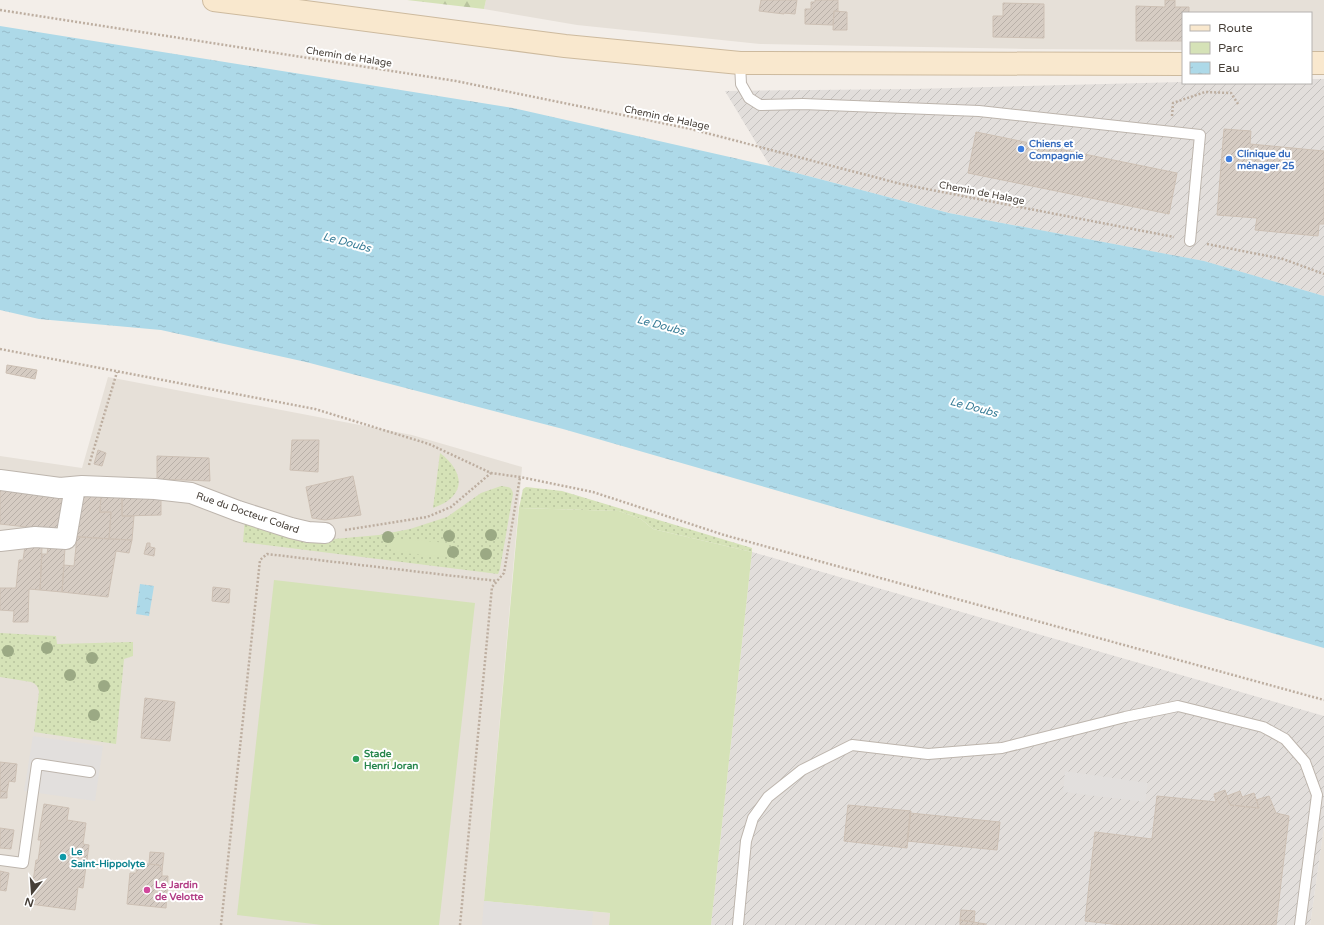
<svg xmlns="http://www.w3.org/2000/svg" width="1324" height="925" viewBox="0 0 1324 925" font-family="'Varela Round',sans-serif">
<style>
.residential{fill:#e6e0d8}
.industrial{fill:url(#industrial-furrows)}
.grass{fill:url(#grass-dots)}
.forest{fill:url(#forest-firs)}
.green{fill:#d5e2b7}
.parking{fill:#e2dfdd}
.water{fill:url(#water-ripples)}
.building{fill:url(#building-hatch);stroke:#cdc0b4}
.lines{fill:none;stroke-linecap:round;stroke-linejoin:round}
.service-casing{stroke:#bdb5ad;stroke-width:12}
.minor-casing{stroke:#bdb5ad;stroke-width:22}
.secondary-casing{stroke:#cdba9e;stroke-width:24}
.path{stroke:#bdaea0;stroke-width:2.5;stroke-dasharray:2 2;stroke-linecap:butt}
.service{stroke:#fff;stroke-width:10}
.minor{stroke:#fff;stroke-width:20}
.secondary{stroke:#f9e8ce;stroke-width:22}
.tree{fill:#9ba984}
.shop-dot{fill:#3f7fe0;stroke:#fff;stroke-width:1.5}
.leisure-dot{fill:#2e9e5b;stroke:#fff;stroke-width:1.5}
.culture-dot{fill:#0f9aa8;stroke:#fff;stroke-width:1.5}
.hotel-dot{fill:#d1479c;stroke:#fff;stroke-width:1.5}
.labels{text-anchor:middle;stroke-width:4;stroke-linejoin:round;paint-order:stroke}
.street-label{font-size:10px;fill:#463f38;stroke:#fff}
.shop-label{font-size:10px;font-weight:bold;fill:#366cbe;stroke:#fff;text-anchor:start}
.leisure-label{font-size:10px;font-weight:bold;fill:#27864d;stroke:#fff;text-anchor:start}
.culture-label{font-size:10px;font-weight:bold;fill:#0d838f;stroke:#fff;text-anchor:start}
.hotel-label{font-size:10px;font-weight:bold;fill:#b23c85;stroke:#fff;text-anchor:start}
.water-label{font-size:11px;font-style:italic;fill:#397d97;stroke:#fff}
</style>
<defs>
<pattern id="industrial-furrows" width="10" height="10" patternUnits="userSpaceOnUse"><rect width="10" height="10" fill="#e2dedb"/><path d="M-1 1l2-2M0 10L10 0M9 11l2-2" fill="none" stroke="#c3c0bd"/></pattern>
<pattern id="grass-dots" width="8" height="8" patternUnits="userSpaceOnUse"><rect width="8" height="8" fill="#d5e2b7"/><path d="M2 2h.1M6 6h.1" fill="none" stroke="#b8c39e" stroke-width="1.8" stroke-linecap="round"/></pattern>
<pattern id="forest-firs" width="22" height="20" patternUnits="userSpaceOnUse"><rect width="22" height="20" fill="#d5e2b7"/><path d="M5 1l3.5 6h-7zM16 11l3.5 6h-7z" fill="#b8c39e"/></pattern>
<pattern id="water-ripples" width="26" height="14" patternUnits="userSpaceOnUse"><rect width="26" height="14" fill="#add9e8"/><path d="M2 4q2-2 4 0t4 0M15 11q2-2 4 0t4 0" fill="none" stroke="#96bbc8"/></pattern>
<pattern id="building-hatch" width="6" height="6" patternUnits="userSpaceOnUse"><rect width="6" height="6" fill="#d6ccc3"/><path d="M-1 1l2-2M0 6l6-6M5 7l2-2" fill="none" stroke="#b9b0a8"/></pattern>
</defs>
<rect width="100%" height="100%" fill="#f3eee9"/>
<path class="residential" d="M486 0H1324V54L1311 53V13H1183V50L1025 49 760 44 577 25 484 9Z
M108 377 412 435 522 467 484 901 610 913 609 925H0V456L82 468Z
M1324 826V925H1310Z"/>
<path class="industrial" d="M1311 79H1324V296L1203 261 949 213 770 166 725 91 914 89 1183 82 1311 83Z
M752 552 1324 716V826L1310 925H711Z"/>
<path class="grass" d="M440 453C466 473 466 497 433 508Z
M501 486C507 487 512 486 513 494L500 569 498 574 243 542 245 518 311 541 379 535 410 529 447 517 481 493Z
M526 487 562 491 752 548V552L653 529 641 519 619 511 519 508 523 489Z
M0 633 56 636 57 644 133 642V656L124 659 116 744 34 732 39 692C38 686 36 684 31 682L0 677Z"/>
<path class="forest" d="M407 0H486L484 9Z"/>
<path class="green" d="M519 508 619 511 641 519 653 529 752 552 711 925H609L610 913 484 901Z
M392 538 448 543 447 557 391 552Z
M274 580 475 603 439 925H322L237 915Z"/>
<path class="parking" d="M33 736 103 746 95 801 24 791Z
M1065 771 1148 783 1145 802 1063 792Z
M484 901 593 912 592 925H482Z"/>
<path class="water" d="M0 26 513 108 770 166 949 213 1204 261 1324 296V648L563 429 306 362 161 330 39 319 0 310Z
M140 584 154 586 149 616 136 614Z"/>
<path class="building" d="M761 0H797L795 14 784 13V14L759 11Z
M815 0H838V11H834L833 25 805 24V9H811V2H815Z
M1165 0H1175V7H1189V13H1183V41H1136V6L1165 7Z
M1003 3 1044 4V38L993 37V16H1003Z
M834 11 847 12V30H833Z
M1224 129 1251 131 1250 144 1324 151V224H1319L1318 236 1255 230 1257 218 1217 215Z
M976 132 1177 173 1169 214 968 173Z
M7 365 37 370 35 379 6 373Z
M292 440H319L318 472 290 470Z
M98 450 106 453 102 466 94 464Z
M157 456 209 458 210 481 157 479Z
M353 476 361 515 325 520 312 518 306 487Z
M0 486 65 494 60 529 44 527V529L0 524Z
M80 493 101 494 100 512H111L109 539 73 536Z
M101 494 122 495V516H134L132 540 109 539 111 512H100Z
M122 495 161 496V515L122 516Z
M77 537 132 540 129 553 116 551 108 597 62 592 64 565 74 566Z
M147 543H150V547L155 548 154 556 144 554Z
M25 546 42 547 40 590 29 589 28 622H13L14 611 0 610V588H16L19 560H23Z
M48 547 65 548 62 592 40 590 42 554H47Z
M213 587 230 589 229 603 212 601Z
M145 698 175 702 170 741 141 738Z
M0 762 17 764 15 782 9 781 7 792 0 791Z
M1225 790 1230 805 1259 808 1256 800 1269 796 1276 813 1289 816 1276 925H1121L1085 921 1095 832 1152 839 1157 796 1216 802 1214 794Z
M0 791 7 792V798H0Z
M1240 791 1242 797 1254 793 1259 808 1230 805 1227 796Z
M44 804 69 808 67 820 86 823 83 844 89 845 83 888 78 887 75 910 30 904 36 860H38L39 854 41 840H38Z
M848 805 911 811 907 848 844 841Z
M910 813 1000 822 997 850 907 841Z
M0 828 14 830 11 849 0 848Z
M150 852 164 853 162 871 159 865 149 864Z
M137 863 159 865 162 871V876H168L166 908 127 904 130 873H136Z
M0 871 9 873 6 891 0 890Z
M961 910 975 911 974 922 960 920Z
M960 920 986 924V925H960Z"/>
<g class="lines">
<g class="service-casing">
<path id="service" d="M740 63 741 84 749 98 760 105 803 104 979 111 1200 135 1190 241
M0 860 23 863 37 764 90 772
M738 925 746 841 753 818 768 797 802 770 852 745 928 754 1002 748 1125 717 1178 706 1263 727 1285 739 1305 762 1317 795 1300 925"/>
</g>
<g class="minor-casing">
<path id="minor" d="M0 480 60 488 82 486 155 489 191 493 238 511 291 528 308 532 325 533
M0 541 35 537 66 539 75 487"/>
</g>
<g class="secondary-casing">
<path id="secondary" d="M214 0 565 46 740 63 1183 64
M1311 63H1324"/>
</g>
<path class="path" d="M0 10 456 81 691 129 901 184 1174 237
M1172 116 1173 103 1205 92 1231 93 1238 104
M1207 244 1283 259 1324 274
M0 349 315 409 429 444 491 473 520 477 593 492 724 535 1324 700
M89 465 117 372
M345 530 427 517 451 507 491 473
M221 925 260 560 267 554 497 581
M460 925 492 587 504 573 520 477"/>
<use href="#service" class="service"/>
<use href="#minor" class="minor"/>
<use href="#secondary" class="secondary"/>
</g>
<g class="tree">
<circle cx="491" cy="535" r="6"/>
<circle cx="449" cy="536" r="6"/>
<circle cx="388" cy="537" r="6"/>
<circle cx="453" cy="552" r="6"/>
<circle cx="486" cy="554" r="6"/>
<circle cx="47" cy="648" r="6"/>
<circle cx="8" cy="651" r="6"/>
<circle cx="92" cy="658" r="6"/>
<circle cx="70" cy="675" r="6"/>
<circle cx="104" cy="686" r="6"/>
<circle cx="94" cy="715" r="6"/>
</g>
<g class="shop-dot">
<circle cx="1021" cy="149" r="4"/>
<circle cx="1229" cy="159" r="4"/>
</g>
<circle class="leisure-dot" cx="356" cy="759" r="4"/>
<circle class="culture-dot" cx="63" cy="857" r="4"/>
<circle class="hotel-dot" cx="147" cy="890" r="4"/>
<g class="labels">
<g class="street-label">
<text transform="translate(349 56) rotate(9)" y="4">Chemin de Halage</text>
<text transform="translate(667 117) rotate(12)" y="4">Chemin de Halage</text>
<text transform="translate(982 192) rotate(11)" y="4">Chemin de Halage</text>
<text transform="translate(248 512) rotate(19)" y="4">Rue du Docteur Colard</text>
</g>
<g class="shop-label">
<text x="1029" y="147">Chiens et<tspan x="1029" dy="12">Compagnie</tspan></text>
<text x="1237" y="157">Clinique du<tspan x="1237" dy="12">ménager 25</tspan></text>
</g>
<g class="leisure-label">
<text x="364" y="757">Stade<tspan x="364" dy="12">Henri Joran</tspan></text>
</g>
<g class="culture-label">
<text x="71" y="855">Le<tspan x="71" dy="12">Saint-Hippolyte</tspan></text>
</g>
<g class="hotel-label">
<text x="155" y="888">Le Jardin<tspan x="155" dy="12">de Velotte</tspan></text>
</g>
<g class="water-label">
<text transform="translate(347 242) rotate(15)" y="4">Le Doubs</text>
<text transform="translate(661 325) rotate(15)" y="4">Le Doubs</text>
<text transform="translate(974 407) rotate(15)" y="4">Le Doubs</text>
</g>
</g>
<rect x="1182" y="12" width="130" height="72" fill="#ffffff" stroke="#b5b2af"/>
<rect x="1190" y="25" width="20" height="6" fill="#f9e8ce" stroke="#b5b2af"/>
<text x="1218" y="32" font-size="12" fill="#463f38">Route</text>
<rect x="1190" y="42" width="20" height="12" fill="#d5e2b7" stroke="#b5b2af"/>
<text x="1218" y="52" font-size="12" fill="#463f38">Parc</text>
<rect x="1190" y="62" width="20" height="12" fill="url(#water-ripples)" stroke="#b5b2af"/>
<text x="1218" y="72" font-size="12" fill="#463f38">Eau</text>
<g transform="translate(32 893) rotate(197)" stroke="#ffffff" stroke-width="3" paint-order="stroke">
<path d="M0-3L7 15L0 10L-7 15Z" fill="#463f38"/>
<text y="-6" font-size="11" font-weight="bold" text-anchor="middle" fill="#463f38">N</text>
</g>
</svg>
